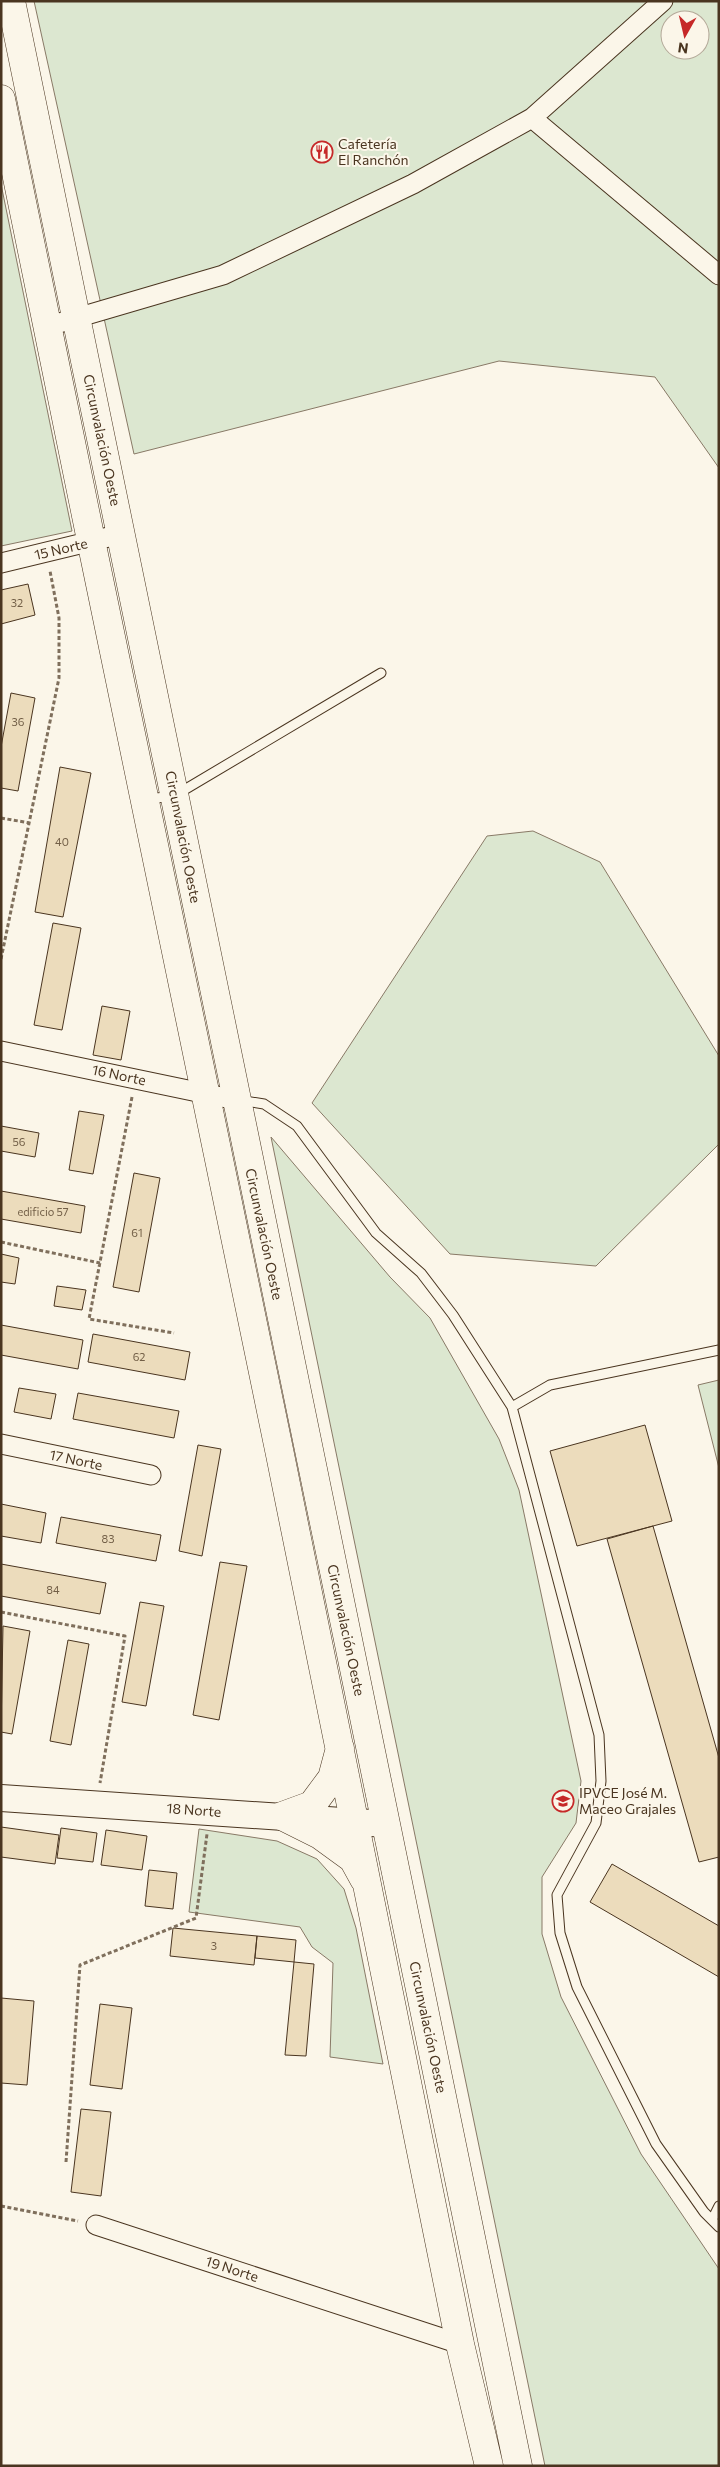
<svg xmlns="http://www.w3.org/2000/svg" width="720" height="2467" viewBox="0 0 720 2467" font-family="Commissioner,sans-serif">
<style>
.green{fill:#dce7d0;stroke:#887966;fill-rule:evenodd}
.building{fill:#ecdcbc;stroke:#4a3520}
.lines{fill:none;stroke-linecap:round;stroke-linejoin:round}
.service-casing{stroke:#4a3520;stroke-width:11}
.minor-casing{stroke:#4a3520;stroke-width:21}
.secondary-casing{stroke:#4a3520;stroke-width:28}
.primary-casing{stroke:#4a3520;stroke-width:29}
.path{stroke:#7f6f5c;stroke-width:3;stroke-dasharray:4 2.5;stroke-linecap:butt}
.service{stroke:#fbf6e9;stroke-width:9}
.minor{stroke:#fbf6e9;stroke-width:19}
.secondary{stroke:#fbf6e9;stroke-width:26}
.primary{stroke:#fbf6e9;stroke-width:28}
.labels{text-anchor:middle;stroke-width:4;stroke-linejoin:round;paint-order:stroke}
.number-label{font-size:11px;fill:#725f47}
.poi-label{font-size:14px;fill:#4a3520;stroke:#fbf6e9;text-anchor:start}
.street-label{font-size:14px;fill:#4a3520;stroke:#fbf6e9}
</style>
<rect width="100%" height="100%" fill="#fbf6e9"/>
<path class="green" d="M34 1H719V468L655 377 499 361 134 454ZM670 20H700V50H670Z
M1 184 72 531 1 546Z
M533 831 600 862 719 1056V1144L596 1266 450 1254 312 1103 487 836Z
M271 1137 390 1277 430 1318 499 1439 519 1490 581 1781 576 1823 542 1877V1934L561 1997 641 2154 719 2269V2466H545Z
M719 1380V1468L698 1385Z
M199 1829 277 1841 317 1859 344 1889 356 1928 383 2064 330 2057 333 1963 312 1947 300 1927 189 1912Z"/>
<path class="building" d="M28 584 35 615 1 624V590Z
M11 693 35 698 18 791 1 788V747Z
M60 767 91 773 63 917 35 912Z
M53 923 81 928 62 1030 34 1025Z
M102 1006 130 1011 121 1060 93 1055Z
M79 1111 104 1115 93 1174 69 1170Z
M1 1126 39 1133 35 1157 1 1151Z
M134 1173 160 1178 139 1292 113 1287Z
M1 1191 85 1206 81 1233 1 1219Z
M1 1254 19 1258 15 1284 1 1282Z
M57 1286 86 1290 82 1310 54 1306Z
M1 1325 83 1340 78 1369 1 1355Z
M93 1334 190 1352 185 1380 88 1362Z
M19 1388 56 1394 51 1419 14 1412Z
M78 1393 179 1411 174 1438 73 1419Z
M645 1425 672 1521 577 1546 550 1451Z
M198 1445 221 1449 202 1556 179 1551Z
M1 1504 46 1513 41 1543 1 1536Z
M61 1517 161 1535 156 1561 56 1543Z
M653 1526 719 1758V1857L699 1862 607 1539Z
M220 1562 247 1566 219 1720 193 1715Z
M1 1564 106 1583 100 1614 1 1596Z
M140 1602 164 1606 146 1706 122 1702Z
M3 1626 30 1631 12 1734 1 1732Z
M68 1640 89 1644 71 1745 50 1741Z
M1 1827 59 1835 55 1864 1 1857Z
M61 1828 97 1833 93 1862 57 1858Z
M106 1830 147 1836 142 1870 101 1865Z
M612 1864 719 1926V1977L590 1902Z
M149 1870 177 1873 173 1909 145 1906Z
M173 1928 257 1936 254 1965 170 1956Z
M257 1936 296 1940 294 1962 255 1958Z
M294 1962 314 1964 306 2056 285 2055Z
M1 1998 34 2001 27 2085 1 2083Z
M100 2004 132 2008 122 2089 90 2085Z
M81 2109 111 2112 101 2196 71 2192Z"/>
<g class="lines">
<g class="service-casing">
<path id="service" d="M148 799 174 796 381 673
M239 1100 264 1104 297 1126 376 1233 421 1273 453 1315 512 1407 599 1735 601 1781 596 1823 557 1895 560 1933 577 1987 656 2144 704 2212 719 2227
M512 1407 550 1385 719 1350
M712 2220 719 2206"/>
</g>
<g class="minor-casing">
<path id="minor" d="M532 118 719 275
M49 326 223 275 413 184 532 118 663 1
M1 563 121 534
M1 1051 236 1100
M1 1444 151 1475
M96 2225 460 2344"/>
</g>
<g class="secondary-casing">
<path id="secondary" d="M1 1798 386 1824"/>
</g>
<g class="primary-casing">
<path id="primary" d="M11 1 518 2466
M1 99C33 249 61 400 93 550 218 1148 340 1745 460 2344L489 2466
M282 1816 320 1835 353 1859 364 1879
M282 1816 312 1805 332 1778 340 1748"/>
</g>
<path class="path" d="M1 818 30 823
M1 959 59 678V618L50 571
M132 1097 89 1319 174 1333
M1 1242 100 1263
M1 1612 125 1636 100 1783
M66 2162 80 1965 196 1918 207 1834
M1 2206 78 2221"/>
<use href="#service" class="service"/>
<use href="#minor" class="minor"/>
<use href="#secondary" class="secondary"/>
<use href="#primary" class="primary"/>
</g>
<defs>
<g id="restaurant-ring" transform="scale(1.125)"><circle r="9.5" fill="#fbf6e9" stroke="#c62828" stroke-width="1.5"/><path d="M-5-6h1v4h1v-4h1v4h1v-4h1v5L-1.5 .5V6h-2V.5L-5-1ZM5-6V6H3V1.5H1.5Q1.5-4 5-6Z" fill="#c62828"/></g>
<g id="school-ring" transform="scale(1.125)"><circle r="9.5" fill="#fbf6e9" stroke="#c62828" stroke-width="1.5"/><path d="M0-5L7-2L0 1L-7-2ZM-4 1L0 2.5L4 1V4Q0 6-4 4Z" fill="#c62828"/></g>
</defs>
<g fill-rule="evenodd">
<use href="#restaurant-ring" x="322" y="152"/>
<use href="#school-ring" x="563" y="1801"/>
</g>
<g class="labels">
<g class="number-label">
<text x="17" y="607">32</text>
<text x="18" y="726">36</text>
<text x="62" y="846">40</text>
<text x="19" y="1146">56</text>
<text x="43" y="1216">edificio 57</text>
<text x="137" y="1237">61</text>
<text x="139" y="1361">62</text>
<text x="108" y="1543">83</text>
<text x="53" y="1594">84</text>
<text x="214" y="1950">3</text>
</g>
<g class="poi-label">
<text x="338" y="149">Cafetería<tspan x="338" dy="16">El Ranchón</tspan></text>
<text x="579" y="1798">IPVCE José M.<tspan x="579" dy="16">Maceo Grajales</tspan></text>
</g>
<g class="street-label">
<text transform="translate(102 440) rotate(78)" y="5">Circunvalación Oeste</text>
<text transform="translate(61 549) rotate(-13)" y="5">15 Norte</text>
<text transform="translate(183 837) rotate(79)" y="5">Circunvalación Oeste</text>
<text transform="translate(119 1075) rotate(12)" y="5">16 Norte</text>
<text transform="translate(264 1234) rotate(78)" y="5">Circunvalación Oeste</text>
<text transform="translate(76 1460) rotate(12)" y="5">17 Norte</text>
<text transform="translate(346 1630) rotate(78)" y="5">Circunvalación Oeste</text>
<text transform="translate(194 1810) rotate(4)" y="5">18 Norte</text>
<text transform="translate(428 2027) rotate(78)" y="5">Circunvalación Oeste</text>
<text transform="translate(232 2269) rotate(18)" y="5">19 Norte</text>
</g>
</g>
<rect width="720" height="2467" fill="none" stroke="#4a3520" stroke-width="5"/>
<g transform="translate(685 35) rotate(188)"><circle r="24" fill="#fbf6e9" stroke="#b4a999"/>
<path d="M0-4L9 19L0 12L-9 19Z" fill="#c62828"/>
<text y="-8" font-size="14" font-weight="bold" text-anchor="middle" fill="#4a3520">N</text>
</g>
</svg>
